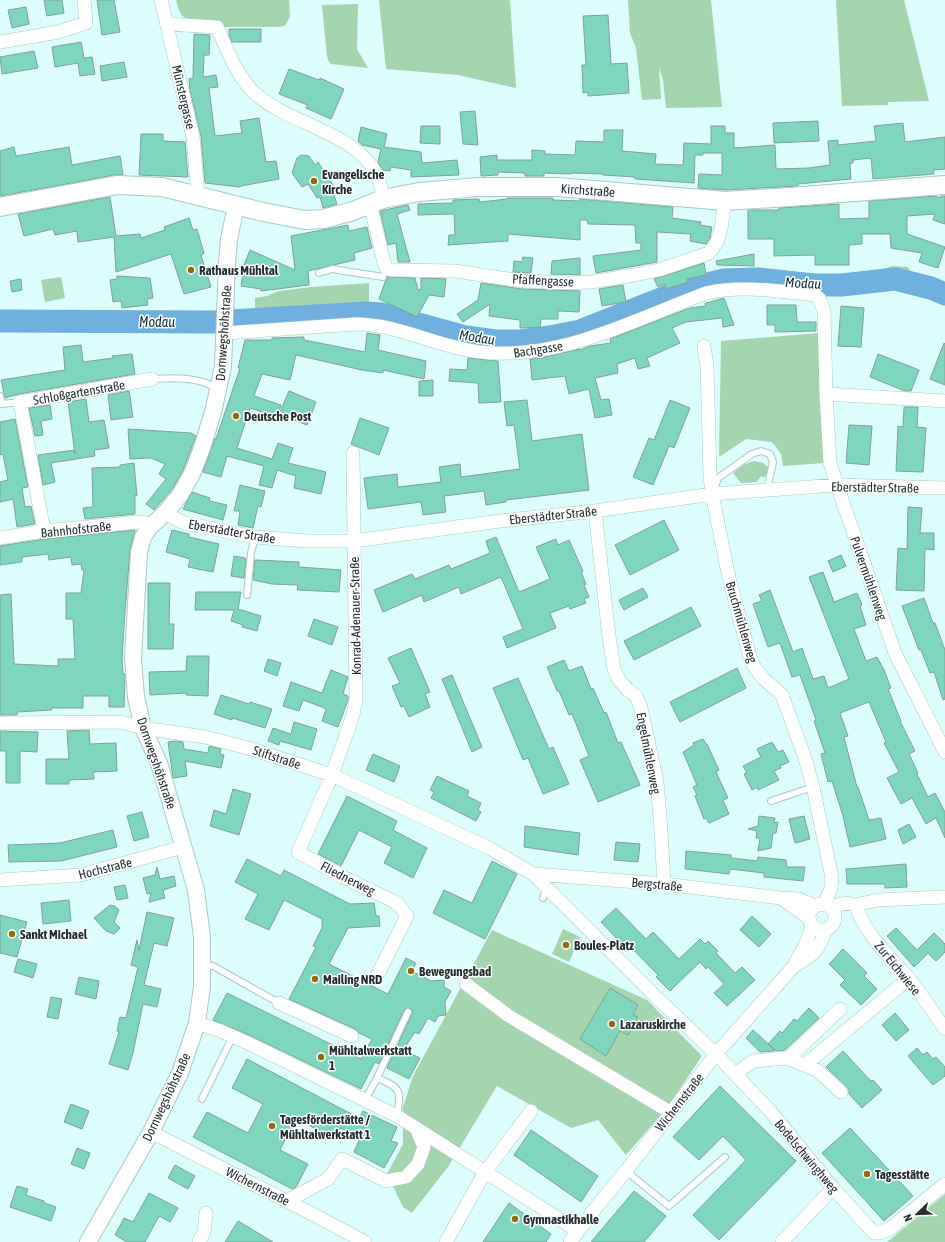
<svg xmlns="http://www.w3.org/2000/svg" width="945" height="1242" viewBox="0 0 945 1242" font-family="'Asap Condensed',sans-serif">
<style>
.green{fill:#a5d5ae}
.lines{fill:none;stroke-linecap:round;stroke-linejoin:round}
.river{stroke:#6fb0de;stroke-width:23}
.building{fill:#7ed7bd;stroke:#84a197}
.service-casing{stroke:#a9c9c9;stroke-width:8}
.minor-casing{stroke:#a9c9c9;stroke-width:14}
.tertiary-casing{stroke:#a9c9c9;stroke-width:18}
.secondary-casing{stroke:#a9c9c9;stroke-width:20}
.service{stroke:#fff;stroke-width:6}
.minor{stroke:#fff;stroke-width:13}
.tertiary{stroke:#fff;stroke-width:16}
.secondary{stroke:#fff;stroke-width:18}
.poi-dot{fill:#926c14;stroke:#fff;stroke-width:1.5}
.labels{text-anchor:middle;stroke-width:3;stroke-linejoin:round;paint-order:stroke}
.street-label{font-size:13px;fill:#233030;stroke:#fff}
.poi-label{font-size:13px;font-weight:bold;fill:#233030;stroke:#fff;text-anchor:start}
.water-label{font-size:14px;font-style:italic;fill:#112e42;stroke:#fff}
</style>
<rect width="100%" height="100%" fill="#dcfefd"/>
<path class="green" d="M176 0H289L290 17 285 26 276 27H217L188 25 186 18C179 16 178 6 176 0Z
M379 0H510L516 88 458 75 386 69Z
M628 0H711L722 107 666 108 663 80 659 67 661 99 642 100 636 48 630 33Z
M836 0H904L929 101 888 102V105L842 106Z
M358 4 357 49 368 68 331 64 328 60 327 56 322 5Z
M892 266 908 267 913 276 945 289V298L921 290 889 285 843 291 734 285 567 340 525 347H492L464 344 376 318 239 328 240 314 289 311 255 312V298L267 296 279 291 311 287 369 283V307L386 308 482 334 509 336 575 325 600 316 664 288 666 291 716 276 731 274 819 279 843 277 872 273Z
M61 277 65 298 45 302 41 280Z
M819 333 825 463 783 466 781 454 772 442 746 439 719 457 721 341Z
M754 461 763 463 768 467 767 473 764 478 761 476 757 482 741 483 733 473 743 465Z
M563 929 580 937 569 962 552 954Z
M492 930 647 1000 702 1056 667 1108 626 1155 598 1120 571 1128 497 1086 448 1167 412 1213 403 1207 387 1174 403 1144V1107L413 1076Z
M945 1194V1242H887Z"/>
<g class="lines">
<path class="river" d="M0 321 212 322 366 313 382 314 466 337 495 341H520L550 337 580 331 684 290 724 280 758 279 814 285H842L895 279 931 288 945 294"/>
</g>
<path class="building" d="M44 0H62L64 13 47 16Z
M97 0H114L120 32 102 35Z
M26 7 29 24 12 28 8 10Z
M608 15 611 64 627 63 629 93 588 96V92L583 93 582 65H586L583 16Z
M229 29H261V42H232L229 35Z
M194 34 210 35 209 55H204L203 77 216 75 218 87 209 88 215 136 242 133 240 121 259 118 266 162 276 161 279 179 241 186 240 187 205 183 201 136 190 90 189 79 193 78Z
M81 42 84 58 92 57 95 74 80 76 78 63 55 67 52 47Z
M34 51 38 68 2 74 0 57Z
M124 62 127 77 102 81 100 66Z
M289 69 319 80 320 78 344 89 331 119 306 108 308 105 279 94Z
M475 111 478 145 463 144 460 112Z
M818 121 819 141 774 143 773 123Z
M903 123 905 142 945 137V169L933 170 934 174 873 179 871 158 853 160V163H850L851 179 798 184V186L725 190 698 188 699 174 722 175V153H703V155H695L694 183 635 179V177L603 175V174L571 173V174L544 173V176H525V173L498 172V175L481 176 480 157 497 155V160H532V150L545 151V154L575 155 576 141 604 142V130H623L622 151 656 154 655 164 683 165 684 143 711 144V126H725V133H734V148L775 145 776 169 809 168 830 165 828 141 838 140V145L876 141 874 126Z
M421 126H440V144L420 143Z
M361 127 387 134 384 147 421 152 422 163 457 160 459 175 411 177V170L391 167 390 171 383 170 378 162 381 149 362 145 358 141Z
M141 134H163V141L185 142 188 177 139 175Z
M14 147 16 156 69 147 72 165 120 156 123 175H115L0 196V151Z
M301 155 309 156 315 165 318 162 337 191 333 192 337 204 323 208 320 197 317 198 308 184 302 187 292 173 297 158Z
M935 196 940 198 941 196H945V224L933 220 935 214 907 216V234L945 247 938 268 919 262 922 253 891 248 890 234H862V244L849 245V265H815V255L774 256V239H748V210H779V208L839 204V219L869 218V201Z
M110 197 116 236 140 234 141 238 165 230 164 227 189 218 193 230 197 229 204 253 201 255 211 287 184 294 171 254 116 272 114 237 78 242 77 231 55 235 53 229 24 236 18 214Z
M507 198H553V200L580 201V199L673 207 672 218 701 222 700 225 712 227 710 238 706 244 690 241 691 234 657 232V262L596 273 593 256 641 250V243H636L635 225 588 224 587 220H580V240L508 234V241L448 245 449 235H455L454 214 418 215V204L453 203V200L479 199 480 202 507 199Z
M408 205 410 210 397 214 410 262H398L396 243 388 245 380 211Z
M348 225 349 231 367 227 372 248 354 253 355 260 308 271 309 285 261 291V289L241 286 244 265 250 250 295 270 291 236Z
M754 254V266L717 265 716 261Z
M523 257 533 258 531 273 513 272 514 261 522 262Z
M580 258V275L551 274 552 261Z
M704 263 706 275 687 279 688 282 666 289 665 284 658 287 654 279Z
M117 276 150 278 153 298 147 299 148 305 122 308 121 301 113 302 110 280 117 279Z
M387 277 415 278 418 290 421 289V278L446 279 444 297 429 295 417 317 379 299Z
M21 279 22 290 12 292 10 281Z
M481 283 522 289 580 291 579 312 558 311V319H541L540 327 520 328V320L489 316 490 304 463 322 457 314 478 300Z
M623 285 626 302 602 306 599 289Z
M724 298 734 325 723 327 722 318 686 322 672 328 680 343 647 358 650 366 638 369 635 358 617 364 618 373 595 378 601 400 609 399 612 415 595 418 589 389 569 394 565 376 532 380 530 359 540 358 580 349V350L590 346 611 343 610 339 682 311 690 308 705 306 706 303Z
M767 305H796L797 322H816V331L775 332V325H767Z
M841 306 864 308 861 347 838 346Z
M367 333 380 335 378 350 426 361 424 379 383 370V373L362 370 296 355 290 380 262 374 254 396 281 405 277 417 250 408 237 448 272 459 278 443 293 448 288 463 326 472 321 494 294 488 296 476 277 470 272 488 259 485 264 466 227 456 221 477 203 472 215 438 216 439 240 368H238L245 340H272V338L304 337V340L365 352Z
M944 343 945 344V385L930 379Z
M81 345 83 362 113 358 112 356 132 354 135 374 19 394 5 398 1 380 65 370 63 347Z
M878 354 919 370 911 391H905L870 377Z
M468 358 498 361 501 402 479 403 478 383 449 381 450 369 467 370Z
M433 380V396H419V381Z
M129 391 133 417 111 420 108 395Z
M289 391 316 402 307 425 279 414Z
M86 399 89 422 104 420 109 448 94 450 95 456 51 463 55 482 43 485 38 455 75 450V454L68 402Z
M527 400 532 441 582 434 589 490 506 500V502L486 505 484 491 444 496 446 512 423 515 421 502 368 509 364 478 397 474 398 487 441 482 439 467 460 464 461 477 520 469 514 425 507 426 504 402Z
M670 400 690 408 674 448 669 446 653 485 633 477 649 438 654 440Z
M50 405 52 419 41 421 43 435 35 436 29 408Z
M904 407H918L917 427 926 428 923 472 896 471 898 426 903 427Z
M360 418 389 428 379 455 351 444Z
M15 419 28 487 22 488 25 507 31 506 35 524 17 527 13 499 0 502V482L8 480 3 454 0 455V422Z
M849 425 872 426 869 465 846 463Z
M128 429 191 433 196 436 183 470 173 488 154 510 146 504 166 479 159 474 165 464 151 458 130 459Z
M134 463 137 496 135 495V514L85 519 83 508 93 507 92 468 120 467V465Z
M240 485 265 491 261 507 258 506 253 528 238 525 240 511H234Z
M192 492 210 498 209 501 227 505 223 520 183 509Z
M908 507 922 508 920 533H934V550L925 549 924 591 896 590 898 548 907 549Z
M664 520 679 550 630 575 615 545Z
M135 530 130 551 125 611 122 659 123 674H125L124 707H109V696H83V708H51L52 710 17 712V715H0V595L11 594 14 664 58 666V659H75L73 619H66V593H81L84 570H82L81 564 72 565 71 557 49 560 48 554 22 557V562L0 565V546L45 539Z
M172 530 189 534V537L219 544 213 572 188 567 190 559 166 552Z
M496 537 519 592 550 579 536 547 556 539 558 545 569 540 583 571 581 572 586 584 584 585 589 597 584 599 586 603 570 609 569 606 550 613 556 628 507 648 503 637 523 629 501 577 461 594 459 587 424 602 422 595 383 612 374 590 412 574 415 579 449 565 451 569 490 553 486 541Z
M841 555 846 566 833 572 828 561Z
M234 556 245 558 246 559 244 578 231 576Z
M255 560 299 562V567L341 570 339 592 297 590 298 585 272 584 253 580Z
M823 572 834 602 857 593 862 605 860 606 866 625 854 629 866 661 877 657 884 670 891 688 888 689 901 721H900L915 751 909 754 918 773 917 774 928 797 935 793 945 812V838L936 818 926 824 912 798 901 804 887 778 899 772 884 743 886 742 869 702 840 713 848 736 844 737 857 787H858L869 820 881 818 886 839 850 847 843 816 832 781 828 782 821 754 825 753 814 721 816 720 800 675 792 677 780 643 768 647 753 604 762 601 759 595 770 590 793 652 802 648 813 679 824 676 828 688 849 679 809 577Z
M148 583H170L169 624H174L173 649H148Z
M643 588 648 597 624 610 619 600Z
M196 592H241L238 609 261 616 257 631 242 627 243 625 231 621 234 610H195Z
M924 598 933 623H935L945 650V699L943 700 934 672 930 673 921 650H919L902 606Z
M691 607 701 626 634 660 624 641Z
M314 619 338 627 332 645 308 636Z
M411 648 430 692 425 694 430 707 409 717 404 706 401 707 392 686 400 683 388 658Z
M187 656H209L208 696 186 695V693L150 695 149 672 186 671Z
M268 659 281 663 277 676 264 671Z
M564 660 569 671 582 666 591 689 593 688 604 713 606 712 618 743 621 742 640 785 598 802 580 760 589 756 572 714 569 715 559 691H557L547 667Z
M737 668 746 688 680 722 670 702Z
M331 670 348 677 343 694 348 696V700L338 727 322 721 326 709 322 707 303 700 299 711 283 706 291 682 322 693Z
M452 675 482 747 472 752 442 679Z
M518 678 549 749 553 747 569 784 543 794 528 758 523 760 493 688Z
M221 695 249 704 250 702 272 709 265 728 232 718V720L214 714Z
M294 722 317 729 311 750 280 741 279 745 268 741 273 728 291 734Z
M89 730 90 744 116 743 117 771 93 772 94 779 69 780V784H46V759H69L67 731Z
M0 731 38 732 37 752 20 751V783H6V751H0Z
M703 739 706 744H707L719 770 716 772 728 798 723 800 729 814 709 823 706 818 704 819 695 796 697 795 693 787 697 785 683 752 694 745 693 743Z
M175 741 183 742 184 749 208 753 209 746 221 749 220 754 224 755 221 768 185 761 187 776 173 778 168 742Z
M772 742 778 752 783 750 789 762 780 766 781 768 774 771 779 780 758 790 757 787 752 790 744 774 747 773 743 766 761 757 757 749Z
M373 754 400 766 394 782 366 770Z
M437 776 469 791 467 796 481 803 478 810 481 812 476 821 431 798 434 792 430 790Z
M233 789 251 794 239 835 210 826 214 810 226 814Z
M347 796 397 821 393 830 427 848 413 878 384 863 392 847 359 830 341 866 318 854Z
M142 812 149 837 134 841 127 816Z
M759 816 775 818 774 823 778 822 776 833H773L771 848 758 851 760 838H756L757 831 748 829 758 826Z
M804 816 810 839 795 843 789 819Z
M909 824 916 837 903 844 898 830Z
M525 826 580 833 578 855 524 847Z
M113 830 117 847 61 861 9 862 8 845 60 843Z
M616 842 640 844 638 862 614 860Z
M686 851 731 855V858L757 861 758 857 786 860 787 867H805L803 881 764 877V873L730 869 729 874 685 869Z
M247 859 281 876 284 870 350 904 374 903 376 916H379L380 926 348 928 329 964 388 994 406 958 416 963 412 971 431 981 444 980V987L451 991 445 1002 446 1015 438 1016 435 1022 428 1018 419 1034 415 1032 403 1050 420 1058 409 1079 387 1068 412 1014V1010L410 1008H406L404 1010 379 1064 375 1062 361 1089 251 1036 213 1020 227 993 361 1059 372 1039 359 1033 355 1029 289 999 316 947 313 946 322 928V919L284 900 269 930 245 919 258 894 235 882Z
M492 861 517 874 485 939 433 913 444 890 472 903Z
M906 864 907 887 885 888V884H847L846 869Z
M157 867 160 879 174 876 176 886 163 890 165 898 149 902 151 893 147 894 143 878 155 875Z
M125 885 128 898 117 900 114 887Z
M69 900 71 921 43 924 41 903Z
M110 905 115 906 119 910 114 922 120 928 114 934 106 931 94 918Z
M616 908 646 939 653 932 679 959 700 939 705 944 708 941 718 951 716 953 735 973 742 967 755 980 727 1006 714 993 724 984 708 967 706 969 700 962 670 991 656 977 658 975 624 940 621 943 601 922Z
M147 912 174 918 167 946 154 943 144 985 161 989 157 1007 143 1004 133 1053 128 1070 109 1064 119 1032 117 1031 120 1017 126 1018 138 967 131 965 137 940 139 950Z
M0 915 27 922 17 957 0 953Z
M752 916 771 934 759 947 740 930Z
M896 928 917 950 934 933 945 944V952L936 961 928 953 914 967 887 936Z
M843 949 867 973 864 976 877 989 861 1005 840 985 845 980 829 964Z
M18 959 37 964 33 978 14 972Z
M79 977 99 981 96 999 75 994Z
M610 988 638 1005 633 1015 638 1017 628 1035 620 1031 606 1056 580 1039Z
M51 997 62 999 58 1019 47 1017Z
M809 1008 819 1018 785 1050 776 1051 768 1044 780 1031 782 1033 794 1019 797 1021Z
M895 1013 909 1030 896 1041 882 1025Z
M753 1030 775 1050 774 1051 760 1052 746 1038Z
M917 1048 923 1055 927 1052 933 1059 936 1057 945 1067V1076L933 1085 908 1056Z
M843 1051 871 1081 873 1080 882 1090 862 1108 849 1094V1090L846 1086 826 1067Z
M247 1059 359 1118 363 1111 397 1127 391 1141 398 1143 384 1168 354 1152 360 1138 340 1128 334 1139 296 1118 280 1150 308 1164 296 1187 292 1189 193 1137 207 1112 248 1133 263 1104 232 1088Z
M720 1086 796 1161 719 1240 693 1215 746 1160 723 1136 699 1160 673 1137Z
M71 1104 89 1111 82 1129 64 1122Z
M850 1128 913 1196 884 1221 822 1153Z
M531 1130 598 1176 581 1202 514 1155Z
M77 1148 90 1153 84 1169 71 1164Z
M175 1165 195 1176 188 1189 168 1178Z
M17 1186 28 1189 26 1195 44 1201V1203L56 1207 51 1221 10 1207Z
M634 1191 666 1216 644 1242H591Z
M149 1193 178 1208 170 1222 159 1216 145 1242H127L115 1235 124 1218 133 1222Z
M509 1203 551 1234 546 1242H483Z
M238 1221 273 1242H225Z"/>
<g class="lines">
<g class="service-casing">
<path id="service" d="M319 273 332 269 383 277
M152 379C174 378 198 376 218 389
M0 396 2 404 20 402
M715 487 718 478 752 454 761 451 770 454 773 462 767 490
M247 595 251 553 255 537
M771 801 813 787
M543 898 547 888
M202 965 213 966 279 1003
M377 1078 408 1012
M202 1099 233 1036
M365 1100 377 1078C402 1088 401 1091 397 1116
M626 1171 669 1206 725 1157"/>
</g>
<g class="minor-casing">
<path id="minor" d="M161 0 193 137 198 196
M167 24 217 27C228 51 237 78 257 95 291 125 356 132 377 175 380 182 382 191 383 199
M0 42 58 32 86 23 84 0
M370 203 384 263 387 269 392 270 455 271 522 281 569 283 591 282 634 275 659 270 709 253 717 242 721 229 725 201
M225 333 356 324C398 324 437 347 480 352 560 361 633 320 706 293 741 285 779 291 815 295L820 299 824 312 826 394 830 463 837 485 895 653 945 752
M704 346 707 366 710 475 712 494 729 578 750 657 755 668 763 678 782 695 805 758 813 787 832 878 831 888 824 905
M826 394 945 401
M353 453 356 699 353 715 332 775 298 852 343 877 393 901 399 905 407 916 376 978
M595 511 609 637 614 669 619 680 628 690 636 696 641 708 657 782 661 830 664 884
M166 512 174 518 184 523 255 537 307 541H354L500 521 595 511 712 494 837 485 945 488
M44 531 20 402 152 379
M0 538 44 531 140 522 146 523 150 527
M0 723 121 722 143 728 205 737 248 748 332 775 491 849 533 874 658 999 716 1054 771 1112 833 1188 874 1233H880L891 1228 945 1184
M533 874 664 884 781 898 798 899 816 906
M0 880 81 875 183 847
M781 898 809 918
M809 917a13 13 0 1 1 26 0a13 13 0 1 1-26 0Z
M856 905C864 934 890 956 909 979 922 995 933 1012 945 1029
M830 907 846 903 856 905 878 900 945 897
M794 966C813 955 819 951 826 929
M466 984 509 1016 670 1112
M279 1003 352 1036
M197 1023 221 1031 248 1043 397 1116 578 1231
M789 1058 840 1009
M805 1065 908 979
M735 1074 753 1061 786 1058 817 1070 841 1092
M151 1132 320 1218 365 1242
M287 1201 328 1179 342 1159 386 1181 406 1177 418 1164 424 1147 416 1128
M199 1242 204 1232 206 1213
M446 1242 485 1172 531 1111
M570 1242 598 1205 626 1171 716 1054 794 966 806 943 812 926
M782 1242 833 1188"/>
</g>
<g class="tertiary-casing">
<path id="tertiary" d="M88 1242 151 1132 180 1073 197 1023 202 986V937L196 890 159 763 143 728 136 697 133 658 139 552 143 537 150 527 166 512 180 495 192 474 202 448 213 412 223 367 227 263 229 239 236 206"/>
</g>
<g class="secondary-casing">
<path id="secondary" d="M0 207 117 185 162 187 263 212 305 220 323 219 353 211 383 199 419 192 478 187H558L725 201 790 197 945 185"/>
</g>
<use href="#service" class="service"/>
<use href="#minor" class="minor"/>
<use href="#tertiary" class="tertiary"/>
<use href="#secondary" class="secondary"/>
</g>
<g class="poi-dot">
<circle cx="314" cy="181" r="4"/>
<circle cx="191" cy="270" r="4"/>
<circle cx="236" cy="416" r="4"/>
<circle cx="12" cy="934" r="4"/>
<circle cx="566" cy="945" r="4"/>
<circle cx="411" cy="971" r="4"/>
<circle cx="315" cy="979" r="4"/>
<circle cx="612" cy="1024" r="4"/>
<circle cx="321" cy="1057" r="4"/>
<circle cx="272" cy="1126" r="4"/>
<circle cx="867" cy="1174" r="4"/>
<circle cx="515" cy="1219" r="4"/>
</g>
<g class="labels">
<g class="street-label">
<text transform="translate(184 97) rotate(77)" y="5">Münstergasse</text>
<text transform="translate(588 190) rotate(4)" y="5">Kirchstraße</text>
<text transform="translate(543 280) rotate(3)" y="5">Pfaffengasse</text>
<text transform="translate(223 333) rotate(-86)" y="5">Dornwegshöhstraße</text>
<text transform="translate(538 349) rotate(-9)" y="5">Bachgasse</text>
<text transform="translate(79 392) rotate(-10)" y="5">Schloßgartenstraße</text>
<text transform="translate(875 487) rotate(1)" y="5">Eberstädter Straße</text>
<text transform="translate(553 515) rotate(-6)" y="5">Eberstädter Straße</text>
<text transform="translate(76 529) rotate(-6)" y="5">Bahnhofstraße</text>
<text transform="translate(232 531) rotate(10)" y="5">Eberstädter Straße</text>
<text transform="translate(869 578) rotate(71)" y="5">Pulvermühlenweg</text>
<text transform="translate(355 616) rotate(-91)" y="5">Konrad-Adenauer-Straße</text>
<text transform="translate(742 622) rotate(74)" y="5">Bruchmühlenweg</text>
<text transform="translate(649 753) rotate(79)" y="5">Engelmühlenweg</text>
<text transform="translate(277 757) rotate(18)" y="5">Stiftstraße</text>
<text transform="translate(157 763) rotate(71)" y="5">Dornwegshöhstraße</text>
<text transform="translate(105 868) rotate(-14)" y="5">Hochstraße</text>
<text transform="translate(348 878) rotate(27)" y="5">Fliednerweg</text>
<text transform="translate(657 884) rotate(5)" y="5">Bergstraße</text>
<text transform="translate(898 968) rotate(51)" y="5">Zur Eichwiese</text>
<text transform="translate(166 1097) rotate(-65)" y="5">Dornwegshöhstraße</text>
<text transform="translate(679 1102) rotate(-52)" y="5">Wichernstraße</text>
<text transform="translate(807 1156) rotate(50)" y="5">Bodelschwinghweg</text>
<text transform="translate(258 1186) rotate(27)" y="5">Wichernstraße</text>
</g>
<g class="poi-label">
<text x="322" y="179">Evangelische<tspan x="322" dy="15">Kirche</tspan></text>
<text x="199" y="275">Rathaus Mühltal</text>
<text x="244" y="421">Deutsche Post</text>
<text x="20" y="939">Sankt Michael</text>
<text x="574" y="950">Boules-Platz</text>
<text x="419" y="976">Bewegungsbad</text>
<text x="323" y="984">Mailing NRD</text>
<text x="620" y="1029">Lazaruskirche</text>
<text x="329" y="1055">Mühltalwerkstatt<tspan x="329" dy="15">1</tspan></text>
<text x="280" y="1124">Tagesförderstätte /<tspan x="280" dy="15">Mühltalwerkstatt 1</tspan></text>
<text x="875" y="1179">Tagesstätte</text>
<text x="523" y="1224">Gymnastikhalle</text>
</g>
<g class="water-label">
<text transform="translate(803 283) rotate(3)" y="5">Modau</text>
<text x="157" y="327">Modau</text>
<text transform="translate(477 337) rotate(9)" y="5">Modau</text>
</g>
</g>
<g transform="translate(917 1214) rotate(247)" stroke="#ffffff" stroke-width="3" paint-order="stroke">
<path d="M0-3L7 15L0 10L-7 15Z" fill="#233030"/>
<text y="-6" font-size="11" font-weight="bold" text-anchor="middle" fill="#233030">N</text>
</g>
</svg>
